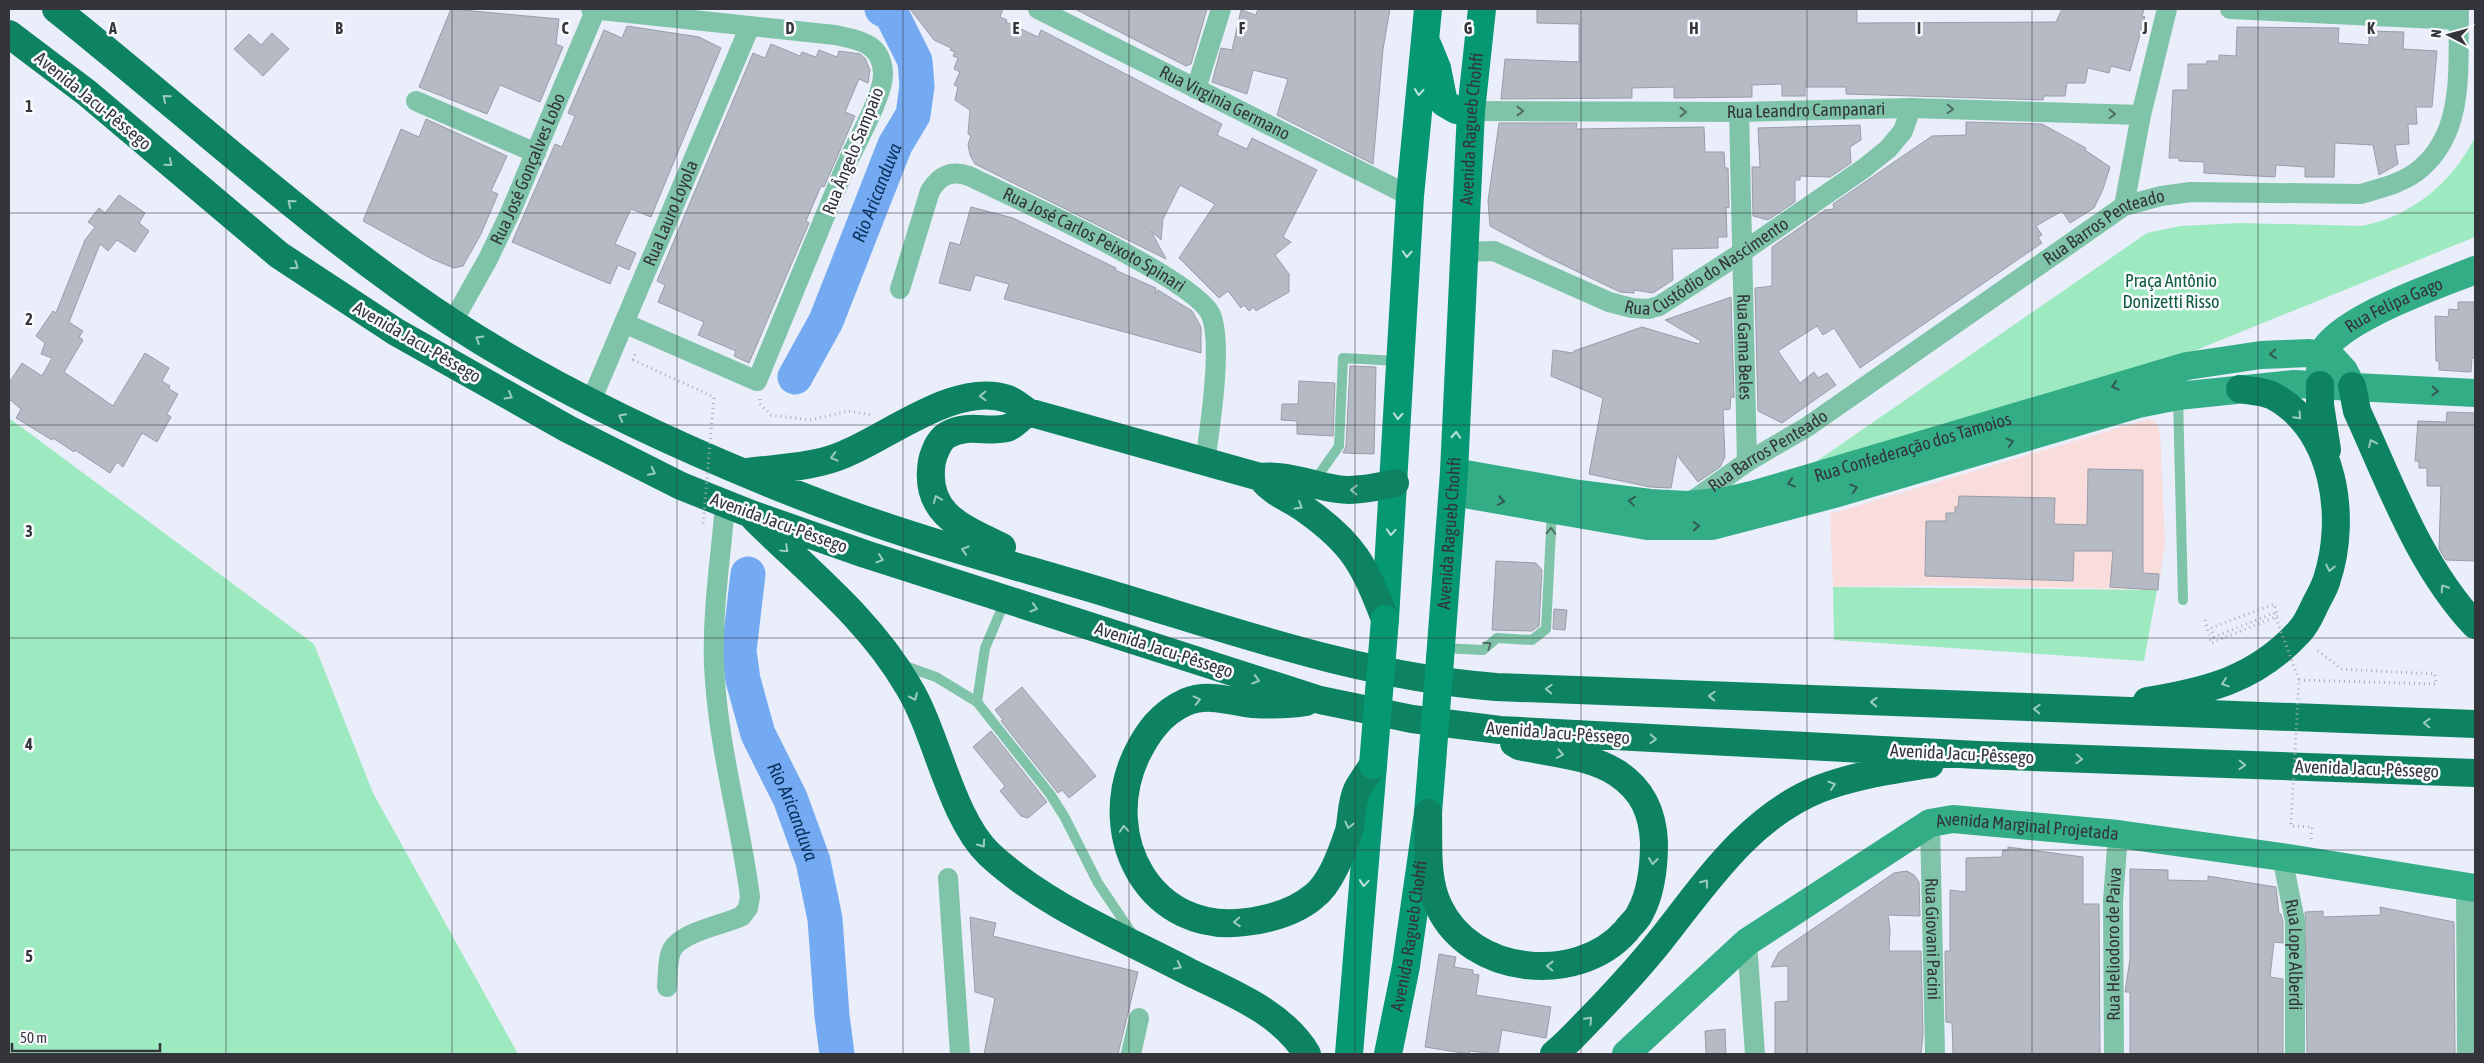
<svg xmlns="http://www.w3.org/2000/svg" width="2484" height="1063" viewBox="0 0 2484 1063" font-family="'Asap Condensed',sans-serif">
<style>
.education{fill:#f8dddc}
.green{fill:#9de9c0}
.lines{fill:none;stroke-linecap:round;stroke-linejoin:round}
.river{stroke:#73aaf1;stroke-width:35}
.building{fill:#b5bac5;stroke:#989da8}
.path{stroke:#abafb9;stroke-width:3;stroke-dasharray:1 4;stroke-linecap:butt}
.lane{stroke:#7fc4a8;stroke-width:10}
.street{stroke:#7fc4a8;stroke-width:20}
.secondary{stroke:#32ad86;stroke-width:28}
.primary{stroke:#069872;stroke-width:28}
.highway{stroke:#0d8362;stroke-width:28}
.path-bridge{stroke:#abafb9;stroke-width:3;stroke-dasharray:1 4;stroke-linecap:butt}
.primary-bridge{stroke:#069872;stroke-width:28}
.oneway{stroke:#bde2db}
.oneway2{stroke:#9bcbc0}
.oneway3{stroke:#516e66}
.oneway4{stroke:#335951}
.grid{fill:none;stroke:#33353a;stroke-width:1;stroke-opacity:0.55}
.labels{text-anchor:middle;stroke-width:5;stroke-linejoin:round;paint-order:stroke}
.street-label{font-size:18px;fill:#33353a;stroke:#fafbfe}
.park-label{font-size:18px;fill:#0e5c3c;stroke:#fafbfe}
.water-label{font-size:19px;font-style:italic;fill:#0b315d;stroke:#fafbfe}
.grid-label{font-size:16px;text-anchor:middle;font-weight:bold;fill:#33353a;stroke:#fafbfe;stroke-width:5;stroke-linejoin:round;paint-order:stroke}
</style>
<rect width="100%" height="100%" fill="#e9eefa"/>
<path class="education" d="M2148 419 2155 421 2160 433 2161 453 2165 544 2158 590 1947 585 1833 587 1830 514Z"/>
<path class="green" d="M2475 137V237L2189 353 1814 463 2147 233 2180 226 2241 223 2362 226C2412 216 2453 182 2475 137Z
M9 418 314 644 373 793 518 1054H9Z
M1833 587 2157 590 2144 661 1834 640Z"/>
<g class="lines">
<g class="river">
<path id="s1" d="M795 377 826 321 895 145 913 115 917 86 915 61 891 13 882 9"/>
<path id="s2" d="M748 574 739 651 743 680 758 734 790 798 813 861 825 919 832 1016 837 1054"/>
</g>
</g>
<path class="building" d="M451 9 559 19 556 44 563 47 540 102 500 85 487 114 419 87Z
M910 9H1003L1000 17 1007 20 1006 22 1038 37 1041 30 1222 124 1217 135 1247 149 1252 138 1317 170 1283 237 1291 242 1275 255 1289 274V292L1256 311 1254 307 1249 311 1244 305 1241 308 1228 291 1219 298 1179 258 1215 204 1180 185 1163 219 1161 240 1151 231 1166 259 975 164 970 155 968 144 971 136 968 134 970 110 955 100 958 87 954 85 960 72 954 69 958 58 953 56 955 52 950 50 951 48 934 40Z
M1075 9H1207L1191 64 1186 66Z
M1258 9H1390L1383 49 1373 164 1277 115 1288 79 1253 70 1247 94 1212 82 1221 48 1232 50 1241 10 1256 15Z
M1537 9H1857V23L2056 22 2062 9H2144L2142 16 2145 17 2130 71 2111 66 2109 73 2088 68 2085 83H2067L2065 96H2044L2043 100 1846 94V87H1805V96H1782V84L1752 85V97L1674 98V87L1632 88V98L1501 99 1505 59 1579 62V24L1537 23Z
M627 26 699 37 721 48 651 217 631 209 615 244 636 253 629 270 618 265 610 284 512 242 555 144 562 147 575 116 568 113 604 30 622 38Z
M2237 27 2339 28 2338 43 2369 45V31L2404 32 2403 49 2437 51 2432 107H2416L2417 124H2408L2409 144 2395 145 2398 164 2379 175 2373 145 2335 143 2334 177H2305V167L2276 165 2275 177 2204 173V162L2179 161V158H2169L2173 90H2188V64H2206L2207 61H2219V55L2236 56Z
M272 33 289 49 263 76 234 49 249 34 261 45Z
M771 44 800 56 802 52 816 57 819 50 837 57 839 51 860 54 865 58 870 70 868 83 859 79 845 112 855 116 824 187 821 186 806 221 809 223 749 363 734 356 736 351 698 335 704 322 658 302 665 285 657 281 753 53 765 58Z
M426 119 507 156 491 191 498 194 481 234 463 266 454 268 432 259 363 221 401 129 419 137Z
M1966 122 2042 124 2086 148 2085 150 2110 167 2103 189 2094 208 2070 223 2062 211 2036 226 2042 235 2038 237 2042 243 1860 368 1834 328 1823 335 1817 326 1778 351 1800 383 1814 372 1818 378 1827 373 1836 385 1782 423 1758 411 1755 288 1772 286V247L1825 210 1834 209 1833 204 1932 136 1966 135Z
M1499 123H1577L1576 129 1704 127 1705 152H1724L1725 168H1728L1729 208 1726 207 1727 237H1718V248L1672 249 1673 280 1653 293 1634 290V293L1620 292 1547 257 1490 226 1488 201Z
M1860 125 1861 140 1850 147 1851 163 1830 177 1800 176V180H1795V202L1768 220 1753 216 1752 167H1760L1758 128Z
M119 195 145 213 139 223 149 231 135 252 117 240 108 251 100 244 69 322 83 331 79 337 83 340 64 372 113 406 145 353 169 368 162 381 170 386 169 389 178 394 167 414 171 417 157 442 142 433 123 467 117 462 110 473 75 450 74 452 53 438 52 440 16 418 21 409 9 399V383L22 363 42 376 52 358 41 354 45 343 36 336 53 311 56 313 85 240 95 227 88 222 99 208 105 213Z
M971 207 1013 218 1116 268 1115 270 1156 288 1155 294 1158 290 1192 311 1201 327V353L1004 299 1009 284 975 275 970 291 939 283 950 242 960 245Z
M1731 297 1734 398 1731 396 1730 409 1723 410 1725 457 1720 467 1698 482 1677 455 1671 488 1650 487 1589 474 1603 398 1551 376 1553 350 1573 353 1574 351 1642 327 1699 344 1701 341 1665 320Z
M2458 302H2474L2475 358H2472L2471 372 2439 370V361H2436L2435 316 2448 317 2449 309 2458 310Z
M1350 366 1376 367 1374 454 1343 453 1346 446Z
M1299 381 1335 383 1333 436 1297 434V421L1281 420 1282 404H1298Z
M2447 412 2475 413V561L2446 560 2439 549 2441 486H2427V468H2419V461H2415L2418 421 2446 422Z
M2088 469 2143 470V573L2159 574 2158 590 2110 587 2113 551H2074L2073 581 1925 576 1926 521H1946V513H1955V507H1958L1959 496 2055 498 2054 524 2087 525Z
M1496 561 1536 563 1542 570 1539 626 1532 631 1492 630Z
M1554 609 1567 610 1565 630 1553 629Z
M1022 687 1096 776 1069 798 1062 790 1058 793 1001 721 1003 720 995 710Z
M991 731 1047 802 1028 818 1021 816 1000 791 1005 786 973 747Z
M2008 847 2083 857V904H2099L2100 1054H1953L1952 1023 1946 1022 1945 951H1950V890L1966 892V858L2002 857 2003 850H2008Z
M2130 869 2168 870V880L2208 881V876L2276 887 2279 914H2281L2283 922V943L2274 942 2270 977 2283 979V1054H2130V992H2125L2130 959Z
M1907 871 1914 875 1919 882 1920 916 1888 915 1890 929 1889 951H1921L1923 1034 1921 1054H1775V1002L1788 1001V966L1771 967 1779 952 1894 873Z
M2380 907 2454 922 2455 1054H2307L2305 912 2323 911V917L2381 915Z
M970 917 996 923 993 936 1138 972 1118 1054H984L995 998 975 992Z
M1439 954 1456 957 1454 967 1473 970V974L1479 975 1476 995 1551 1007 1546 1038 1502 1030 1498 1054 1470 1051 1469 1054 1425 1047Z
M1725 1029 1726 1054H1706L1705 1031Z"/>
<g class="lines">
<path class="path" d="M633 360 636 351
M760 399V404L771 415 810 420 849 411 870 415
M2205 620 2211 643 2278 616 2274 604 2211 628 2214 637 2274 613
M2299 680 2436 684 2435 674 2341 669 2316 649
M2291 823V826L2312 827 2311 839"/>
<path class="lane" d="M2178 397 2183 600
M1313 483 1339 446 1343 358 1398 361
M1442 648 1483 650 1497 638 1532 640 1546 629 1552 511
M902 665 936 677 977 702 1050 794 1064 816 1098 883 1133 935
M977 702 985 648 1005 601"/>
<g class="street">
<path d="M591 9 835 35C859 40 881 43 883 72 885 94 853 148 844 170 815 241 786 311 757 381L624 323"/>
<path id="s3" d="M1038 9 1410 196"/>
<path d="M2230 9 2459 20"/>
<path d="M1196 89 1221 9"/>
<path d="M416 101 536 153"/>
<path id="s4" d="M1471 111 1739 112 1911 108 2141 115"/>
<path id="s5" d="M1739 112 1747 462"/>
<path d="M2124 206 2141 115 2167 9"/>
<path id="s6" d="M1465 252 1494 251 1609 302 1632 308 1648 309 1659 306 1741 253 1863 169 1888 149 1903 131 1911 108"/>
<path id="s7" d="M900 289 930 191C940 175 951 170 969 176 1012 197 1196 279 1211 315 1223 344 1210 428 1205 462"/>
<path id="s8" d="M452 323 488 259 510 213 596 9"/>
<path id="s9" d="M591 401 750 26"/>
<path id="s10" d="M1688 504 1747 462 1807 427 2124 206 2161 196 2191 192 2361 194C2380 188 2404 183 2420 169 2467 130 2457 63 2459 9"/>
<path id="s11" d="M1930 823 1935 1054"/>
<path id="s12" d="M2282 857 2295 921V1054"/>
<path d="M948 878 960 1054"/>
<path d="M2466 887 2467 1054"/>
<path d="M1747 942 1755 1054"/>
<path d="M667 987C668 976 667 962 671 952 678 932 724 925 742 916L748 908 750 897C740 819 717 743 714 664 712 610 721 557 725 504"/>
<path d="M1131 1054 1139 1018"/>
<path id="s13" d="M2114 1054 2113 901 2118 834"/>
</g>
<g class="secondary">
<path id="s14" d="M2320 373C2320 367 2320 360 2322 354 2337 319 2439 285 2475 270"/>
<path id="s15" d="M1454 472 1579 494 1650 503 1687 505 1726 501 1759 493 2187 366 2261 355 2309 353 2322 355 2334 360 2344 371 2352 386"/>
<path d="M1453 492 1647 526H1712L1834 494 2138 404 2178 396 2294 384 2475 393"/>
<path id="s16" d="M1626 1054 1747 942 1930 823 1953 819 2118 834 2282 857 2475 888"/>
</g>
<g class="primary">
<path d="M1428 46 1437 68 1444 103 1456 110 1471 111"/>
<path d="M1385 619 1410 196 1428 9"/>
<path id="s17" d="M1440 659 1454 472 1471 111 1482 9"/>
<path d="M1349 1054 1373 765"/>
<path id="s18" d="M1388 1054 1406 966 1428 813 1432 763"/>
</g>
<path class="highway" d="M56 9C187 113 311 229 451 322 566 397 694 455 822 504 916 540 1014 565 1110 594 1237 632 1363 677 1496 687L2475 724
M9 34 87 93 279 255 396 332 568 429 681 486 751 514 865 554 1320 700 1412 719 1500 730 1978 755 2475 773
M2320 385V405L2327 450
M2352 386 2357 411C2391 485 2419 565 2475 625
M748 472C779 468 816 467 845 454 891 435 957 381 1008 399 1015 402 1022 408 1028 412L1260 477C1286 474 1311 485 1337 489 1356 492 1376 487 1395 483
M1260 477C1276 496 1287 496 1306 510 1354 544 1364 565 1385 619
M755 519C809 572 870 620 908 686 937 733 950 816 989 854 1046 907 1123 937 1191 973 1232 993 1283 1013 1307 1054
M1002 547C963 528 923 514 932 461 934 453 939 440 947 435 969 423 987 433 1007 428 1014 426 1022 416 1028 412
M2147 701C2208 691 2256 679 2299 632 2307 624 2311 613 2316 603 2320 595 2325 587 2327 579 2347 518 2335 429 2273 396 2264 391 2250 391 2240 389
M1306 702C1289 705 1271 705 1253 704 1230 701 1208 693 1186 702 1161 713 1147 733 1136 756 1098 838 1151 935 1246 922 1269 919 1295 912 1313 897 1331 884 1342 852 1349 831 1352 818 1351 803 1357 790 1361 782 1368 773 1373 765
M1428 813C1429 843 1425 879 1439 907 1471 975 1577 986 1626 931 1630 925 1637 920 1640 913 1651 893 1654 866 1654 843 1653 813 1643 790 1617 773 1589 755 1550 753 1519 746L1514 743
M1554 1054C1568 1043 1580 1029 1592 1017 1618 990 1644 962 1667 932 1710 877 1752 816 1819 789 1855 775 1893 770 1930 764"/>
<path class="path-bridge" d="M633 360 714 397 703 525
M2274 613 2299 680 2291 823"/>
<path class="primary-bridge" d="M1432 763 1440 659
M1373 765 1385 619"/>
</g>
<defs><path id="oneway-chevron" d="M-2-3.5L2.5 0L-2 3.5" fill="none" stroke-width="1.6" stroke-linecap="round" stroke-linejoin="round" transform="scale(1.25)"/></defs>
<g class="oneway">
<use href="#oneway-chevron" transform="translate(1419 92) rotate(95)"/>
<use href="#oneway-chevron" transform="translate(1407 254) rotate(93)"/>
<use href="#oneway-chevron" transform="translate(1398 416) rotate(93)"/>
<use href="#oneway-chevron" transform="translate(1456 435) rotate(-87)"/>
<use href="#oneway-chevron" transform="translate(1391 532) rotate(94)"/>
<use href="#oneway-chevron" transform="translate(1364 883) rotate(95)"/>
</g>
<g class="oneway2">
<use href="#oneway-chevron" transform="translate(166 98) rotate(-140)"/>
<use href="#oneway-chevron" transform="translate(169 163) rotate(40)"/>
<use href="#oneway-chevron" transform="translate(291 203) rotate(-141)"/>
<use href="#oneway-chevron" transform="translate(295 266) rotate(34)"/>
<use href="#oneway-chevron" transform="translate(479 339) rotate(-149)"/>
<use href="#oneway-chevron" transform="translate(509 396) rotate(30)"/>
<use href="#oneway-chevron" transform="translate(983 396) rotate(178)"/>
<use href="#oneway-chevron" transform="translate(2298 416) rotate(47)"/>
<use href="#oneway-chevron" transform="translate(622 417) rotate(-153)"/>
<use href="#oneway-chevron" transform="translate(2372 443) rotate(-115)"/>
<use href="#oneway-chevron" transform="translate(834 457) rotate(166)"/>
<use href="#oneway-chevron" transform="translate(652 472) rotate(27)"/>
<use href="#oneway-chevron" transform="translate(1354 490) rotate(-179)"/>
<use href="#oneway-chevron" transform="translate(937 499) rotate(-112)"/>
<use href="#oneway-chevron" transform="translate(1299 506) rotate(30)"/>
<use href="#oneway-chevron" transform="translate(785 549) rotate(44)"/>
<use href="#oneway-chevron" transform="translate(965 550) rotate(-163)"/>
<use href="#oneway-chevron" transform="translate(880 559) rotate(18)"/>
<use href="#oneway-chevron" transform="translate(2330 568) rotate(102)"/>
<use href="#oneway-chevron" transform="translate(2444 588) rotate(-123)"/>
<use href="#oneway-chevron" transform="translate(1034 608) rotate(17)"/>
<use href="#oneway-chevron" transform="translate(1256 680) rotate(17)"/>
<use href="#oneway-chevron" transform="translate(2225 683) rotate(161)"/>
<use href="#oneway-chevron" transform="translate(1549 689) rotate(-178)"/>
<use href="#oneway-chevron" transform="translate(1712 696) rotate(-178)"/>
<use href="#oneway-chevron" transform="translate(914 697) rotate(66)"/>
<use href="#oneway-chevron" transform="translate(1197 700) rotate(-13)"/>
<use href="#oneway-chevron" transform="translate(1874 702) rotate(-178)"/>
<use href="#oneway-chevron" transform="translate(2037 709) rotate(-178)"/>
<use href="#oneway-chevron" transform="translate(2427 723) rotate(-178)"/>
<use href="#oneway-chevron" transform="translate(1653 739) rotate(3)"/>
<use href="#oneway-chevron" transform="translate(1560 754) rotate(11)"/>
<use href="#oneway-chevron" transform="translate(2079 759) rotate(3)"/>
<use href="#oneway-chevron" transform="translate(2242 765) rotate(2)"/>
<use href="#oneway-chevron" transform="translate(1832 785) rotate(-18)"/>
<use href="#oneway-chevron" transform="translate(1349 825) rotate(103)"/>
<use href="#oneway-chevron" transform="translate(1124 829) rotate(-94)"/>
<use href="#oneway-chevron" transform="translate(982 844) rotate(55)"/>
<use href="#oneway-chevron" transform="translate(1653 861) rotate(97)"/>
<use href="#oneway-chevron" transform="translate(1705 883) rotate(-52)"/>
<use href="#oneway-chevron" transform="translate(1237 922) rotate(176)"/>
<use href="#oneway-chevron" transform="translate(1178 966) rotate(27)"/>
<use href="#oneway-chevron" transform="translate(1550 966) rotate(-179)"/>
<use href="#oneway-chevron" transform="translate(1589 1020) rotate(-46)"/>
</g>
<g class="oneway3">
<use href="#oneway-chevron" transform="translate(1950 109) rotate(2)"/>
<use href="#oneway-chevron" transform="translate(1520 111)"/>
<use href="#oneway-chevron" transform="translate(1683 112)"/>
<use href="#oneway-chevron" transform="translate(2112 114) rotate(2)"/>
<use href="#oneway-chevron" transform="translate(1551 531) rotate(-87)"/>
<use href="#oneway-chevron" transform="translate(1488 645) rotate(-34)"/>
</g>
<g class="oneway4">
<use href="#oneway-chevron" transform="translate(2273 354) rotate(175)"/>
<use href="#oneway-chevron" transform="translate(2115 386) rotate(163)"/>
<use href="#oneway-chevron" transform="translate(2435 391) rotate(3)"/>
<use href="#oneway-chevron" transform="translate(2010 442) rotate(-17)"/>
<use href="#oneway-chevron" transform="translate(1791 483) rotate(163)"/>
<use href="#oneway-chevron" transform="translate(1854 488) rotate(-17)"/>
<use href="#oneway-chevron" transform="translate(1501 501) rotate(10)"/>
<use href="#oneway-chevron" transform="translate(1632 501) rotate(-173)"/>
<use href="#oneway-chevron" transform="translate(1696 526) rotate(-2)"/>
</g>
<path class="grid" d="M226 9V1054M452 9V1054M677 9V1054M903 9V1054M1129 9V1054M1355 9V1054M1581 9V1054M1807 9V1054M2032 9V1054M2258 9V1054M9 213H2475M9 425H2475M9 638H2475M9 850H2475"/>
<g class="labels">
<g class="street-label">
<text transform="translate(93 101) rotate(39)" y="6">Avenida Jacu-Pêssego</text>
<text dy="6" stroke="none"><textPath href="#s3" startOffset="209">Rua Virginia Germano</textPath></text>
<text dy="6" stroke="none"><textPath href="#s4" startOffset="335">Rua Leandro Campanari</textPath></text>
<text dy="6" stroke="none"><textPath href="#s17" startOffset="531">Avenida Ragueb Chohfi</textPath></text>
<text transform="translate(853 151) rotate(-68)" y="6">Rua Ângelo Sampaio</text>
<text dy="6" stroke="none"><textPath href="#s8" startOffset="172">Rua José Gonçalves Lobo</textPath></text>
<text dy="6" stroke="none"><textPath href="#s9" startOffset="204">Rua Lauro Loyola</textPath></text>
<text dy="6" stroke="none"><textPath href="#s10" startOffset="501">Rua Barros Penteado</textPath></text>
<text dy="6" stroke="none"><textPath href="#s7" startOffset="289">Rua José Carlos Peixoto Spinari</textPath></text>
<text dy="6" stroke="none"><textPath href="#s6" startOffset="265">Rua Custódio do Nascimento</textPath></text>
<text dy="6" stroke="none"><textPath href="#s14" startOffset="108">Rua Felipa Gago</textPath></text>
<text transform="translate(417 342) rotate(30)" y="6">Avenida Jacu-Pêssego</text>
<text dy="6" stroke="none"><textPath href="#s5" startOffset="235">Rua Gama Beles</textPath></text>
<text dy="6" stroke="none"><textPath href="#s15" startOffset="469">Rua Confederação dos Tamoios</textPath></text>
<text dy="6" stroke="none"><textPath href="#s10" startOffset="96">Rua Barros Penteado</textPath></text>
<text transform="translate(779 523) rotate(20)" y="6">Avenida Jacu-Pêssego</text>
<text dy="6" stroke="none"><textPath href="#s17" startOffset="126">Avenida Ragueb Chohfi</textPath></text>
<text transform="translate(1164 650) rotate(18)" y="6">Avenida Jacu-Pêssego</text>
<text transform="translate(1558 733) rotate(4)" y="6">Avenida Jacu-Pêssego</text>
<text transform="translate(1962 754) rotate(3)" y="6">Avenida Jacu-Pêssego</text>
<text transform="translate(2367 769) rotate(2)" y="6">Avenida Jacu-Pêssego</text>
<text dy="6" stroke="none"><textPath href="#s16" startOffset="481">Avenida Marginal Projetada</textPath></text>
<text dy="6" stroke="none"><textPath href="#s18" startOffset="120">Avenida Ragueb Chohfi</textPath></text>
<text dy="6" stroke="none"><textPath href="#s11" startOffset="116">Rua Giovani Pacini</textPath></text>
<text dy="6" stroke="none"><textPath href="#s13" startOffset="110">Rua Heliodoro de Paiva</textPath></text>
<text dy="6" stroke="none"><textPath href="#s12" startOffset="99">Rua Lope Alberdi</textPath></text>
</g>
<g class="park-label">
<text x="2171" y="287">Praça Antônio<tspan x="2171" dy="21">Donizetti Risso</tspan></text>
</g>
<g class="water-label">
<text dy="7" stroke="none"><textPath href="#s1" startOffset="202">Rio Aricanduva</textPath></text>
<text dy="7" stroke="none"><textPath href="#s2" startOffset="248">Rio Aricanduva</textPath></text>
</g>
</g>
<g class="grid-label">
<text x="113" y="34">A</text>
<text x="339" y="34">B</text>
<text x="565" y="34">C</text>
<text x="790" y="34">D</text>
<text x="1016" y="34">E</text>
<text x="1242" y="34">F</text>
<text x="1468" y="34">G</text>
<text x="1694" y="34">H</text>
<text x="1919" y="34">I</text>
<text x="2145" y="34">J</text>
<text x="2371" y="34">K</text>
<text x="29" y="112">1</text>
<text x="29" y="325">2</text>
<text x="29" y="537">3</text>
<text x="29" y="750">4</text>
<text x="29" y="962">5</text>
</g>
<rect width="2484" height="1063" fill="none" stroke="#33353a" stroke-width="20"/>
<g transform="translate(2449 35) rotate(276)" stroke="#fafbfe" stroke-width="4" paint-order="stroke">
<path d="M0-4L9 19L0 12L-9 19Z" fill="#33353a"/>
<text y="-8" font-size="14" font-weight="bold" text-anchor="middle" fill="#33353a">N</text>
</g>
<path d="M12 1043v8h148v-8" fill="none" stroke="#33353a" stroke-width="2.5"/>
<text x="20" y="1043" font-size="15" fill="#33353a" stroke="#fafbfe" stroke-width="4" paint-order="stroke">50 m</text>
</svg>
